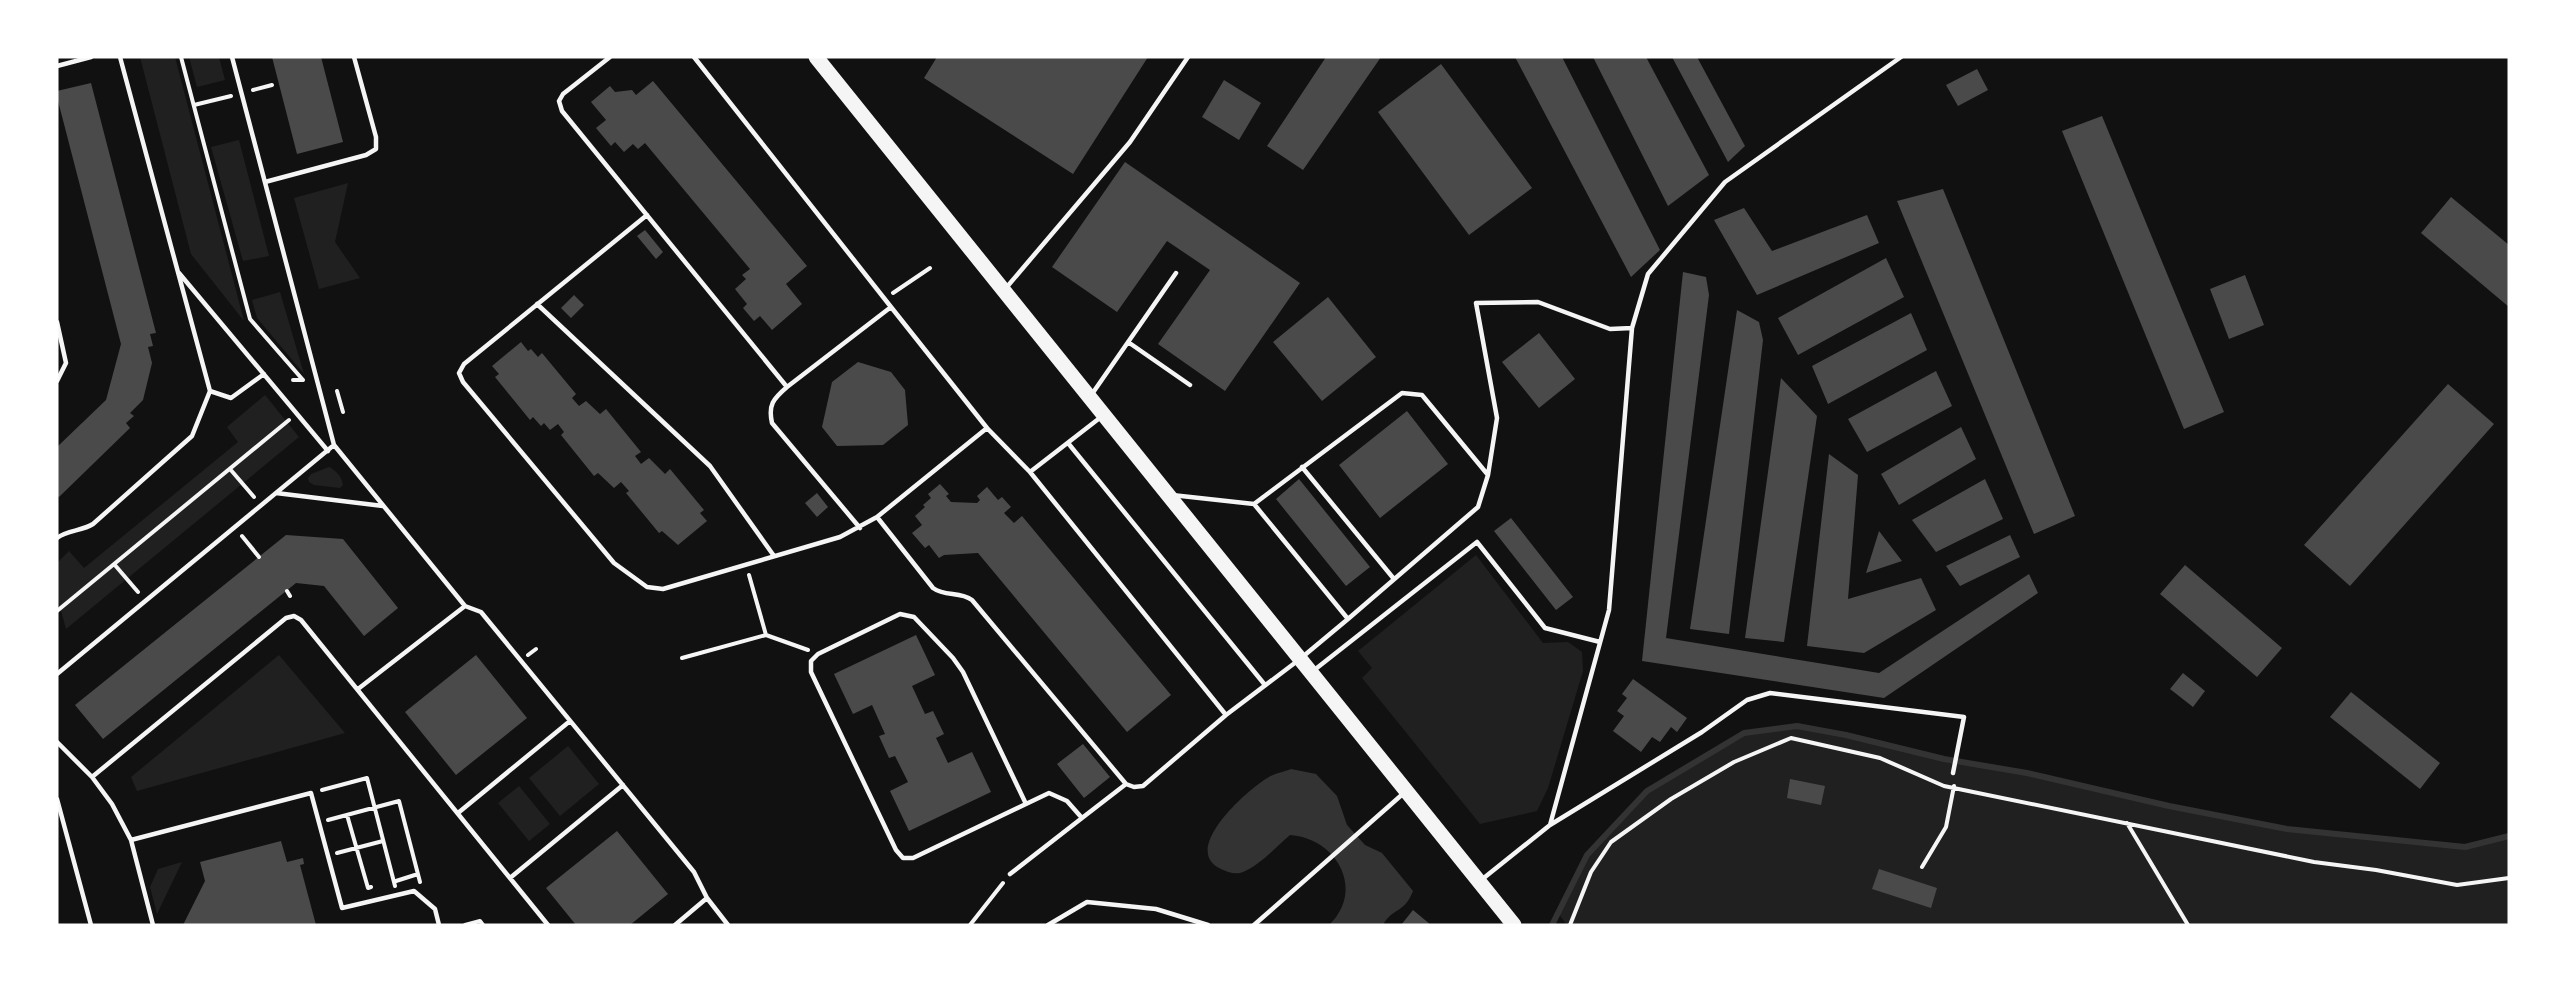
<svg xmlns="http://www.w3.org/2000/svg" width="2566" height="982" viewBox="0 0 2566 982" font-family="Manrope,sans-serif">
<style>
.green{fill:#202020}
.water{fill:#333}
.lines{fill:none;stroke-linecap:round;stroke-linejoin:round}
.stream{stroke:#333;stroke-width:6}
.building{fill:#4a4a4a}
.path{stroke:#f5f5f5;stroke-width:4}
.service{stroke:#f5f5f5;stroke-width:4.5}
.primary{stroke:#f5f5f5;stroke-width:15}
</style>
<rect width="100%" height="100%" fill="#111"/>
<path class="green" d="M140 57H175L244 321 191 254Z
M189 57H219L225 80 197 87Z
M239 140 269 256 243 261 211 147Z
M348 183 335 242 360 278 319 289 294 198Z
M280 292 304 374 257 318 252 300Z
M265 395 299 437 66 629 57 596V563L69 551 84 568 238 442 227 427Z
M329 467C336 470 342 477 343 485L340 488 314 485 309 482 308 478 311 474Z
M1476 555 1543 643 1568 642 1582 652 1583 671 1548 788 1537 811 1480 824 1362 678 1372 668 1358 651Z
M279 655 345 733 137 791 131 777Z
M1797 726 1846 735 1944 759 2027 773 2169 806 2287 829 2465 847 2509 836V925H1567L1558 913 1587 855 1647 791 1744 733Z
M568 746 599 784 560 816 529 778Z
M519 786 550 824 529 841 498 803Z
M182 862 157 914 150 887 158 869Z"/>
<path class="water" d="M1291 769 1316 774 1337 796 1347 825 1365 845 1382 853 1413 891C1405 913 1392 908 1383 925H1329C1366 889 1336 838 1290 835 1276 847 1260 865 1243 872 1236 875 1227 872 1221 869 1179 850 1248 789 1269 777 1275 773 1284 772 1291 769Z"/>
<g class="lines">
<path class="stream" d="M1552 925 1587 855 1647 791 1744 733 1797 726 1846 735 1944 759 2027 773 2169 806 2287 829 2465 847 2509 836"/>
</g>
<path class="building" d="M272 57H321L343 142 297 154Z
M937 57H1148L1073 174 924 78Z
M1326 57H1381L1303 170 1267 146Z
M1515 57H1562L1660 250 1631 277Z
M1593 57H1646L1709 175 1668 206Z
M1672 57H1697L1745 146 1728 162Z
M1441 64 1532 188 1469 235 1378 112Z
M1977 69 1988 90 1958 106 1946 85Z
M1224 80 1261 103 1239 140 1202 117Z
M653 81 807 266 786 284 802 304 772 330 760 316 754 321 743 308 747 304 735 289 746 279 742 275 750 269 645 143 638 149 633 144 624 152 615 142 611 146 596 128 606 120 591 102 610 86 615 92 632 90 636 95Z
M91 83 156 333 150 334 153 346 148 347 152 363 143 400 130 413 134 416 126 423 130 428 59 497 57 495V447L106 400 121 344 57 97V91Z
M2102 116 2224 412 2184 429 2062 131Z
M1125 162 1300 283 1225 391 1158 344 1210 270 1167 241 1117 312 1052 267Z
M1943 189 2075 516 2034 534 1897 201Z
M2451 197 2509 245V307L2421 233Z
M1744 208 1772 251 1867 215 1879 243 1757 295 1714 220Z
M645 230 663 252 656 259 637 236Z
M1886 258 1904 297 1798 355 1778 318Z
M1683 272 1706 277 1709 295 1666 638 1879 673 2029 574 2038 593 1884 698 1642 661Z
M2245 275 2264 325 2229 339 2210 289Z
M574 295 584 305 571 318 561 308Z
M1328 297 1376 357 1322 401 1273 342Z
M1737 310 1759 322 1763 340 1729 634 1690 629Z
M1911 313 1927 350 1828 404 1812 366Z
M1539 333 1575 379 1539 408 1502 362Z
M521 342 528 351 531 349 538 357 542 353 576 394 572 398 579 406 586 401 600 414 606 409 641 452 635 456 641 464 649 458 665 474 670 469 704 510 700 513 707 521 678 545 662 531 659 533 626 493 629 491 621 482 614 488 598 473 594 476 561 435 564 432 558 424 550 430 544 423 541 426 533 417 530 420 495 377 499 374 492 366Z
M858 362 891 372 905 390 908 425 883 445 837 446 822 427 832 382Z
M1936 371 1952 406 1867 452 1848 419Z
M1781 378 1817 416 1784 642 1745 638Z
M2448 384 2494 424 2350 586 2304 545Z
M1407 411 1448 464 1380 518 1339 465Z
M1961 427 1976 459 1899 505 1881 474Z
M1829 454 1858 475 1848 599 1921 578 1936 610 1864 653 1807 646Z
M1299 479 1370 567 1346 586 1276 499Z
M1985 479 2003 519 1936 552 1912 520Z
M940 484 949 494 946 496 951 502 977 503 980 500 977 496 987 487 998 500 1002 497 1011 507 1004 513 1014 523 1022 516 1171 695 1127 732 978 553 944 555 939 558 929 545 925 548 912 533 922 525 915 516 925 507 923 505 931 498 928 494Z
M817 493 828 507 817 517 805 503Z
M1511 518 1573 597 1556 610 1494 531Z
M1879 531 1902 561 1866 573Z
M286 535 343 539 398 608 364 636 324 586 296 583 103 739 75 705Z
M2010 535 2020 557 1960 586 1946 566Z
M2185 565 2282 648 2257 677 2160 594Z
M916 635 935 675 912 686 925 714 933 711 944 734 936 738 948 763 972 752 991 792 909 831 890 791 908 782 895 756 889 758 879 736 885 734 872 705 853 714 834 674Z
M476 655 527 718 456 775 405 712Z
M2183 673 2205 691 2193 707 2170 689Z
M1633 679 1687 718 1677 732 1671 727 1660 742 1652 737 1641 752 1613 731 1624 716 1617 711 1627 698 1622 694Z
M2351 692 2440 763 2420 789 2330 717Z
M1083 744 1110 777 1084 798 1057 764Z
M1790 779 1825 786 1821 805 1787 798Z
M617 831 668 894 630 925H576L546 888Z
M281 841 287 862 303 858 304 864 300 865 316 925H183L205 881 200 862Z
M1879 869 1937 888 1931 908 1872 889Z
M1413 910 1431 925H1401Z"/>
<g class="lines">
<path class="path" d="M181 57 250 319 303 380
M253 90 272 85
M194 105 231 96
M893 293 930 268
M293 380H303
M337 391 343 412
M230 469 254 497
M242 536 259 557
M114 564 138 592
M287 591 290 596
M57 611 289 420
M766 635 808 650
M528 655 536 649
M682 658 766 635 749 575
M322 790 367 778 395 886
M347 815 368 888 371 887
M328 820 399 801 420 882
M2127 823 2188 925
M337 853 383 841
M1922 867 1946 827 1954 786
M396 881 418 874
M465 925 480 921 483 925
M970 925 1003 883
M1570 925 1591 872 1611 842 1671 799 1734 762 1791 738 1880 758 1944 786 2314 862 2376 870 2457 885 2509 878"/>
<path class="service" d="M232 57 334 445
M610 57 563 94 559 101 562 111 787 387
M694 57 891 307
M57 66 91 57
M265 182 366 155 376 149V137L354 57
M647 215 464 364 459 373 463 382 614 563 647 587 663 589 840 537 877 517
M179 273 328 451
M1006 288 1130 142 1188 57
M537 304 710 466 774 556
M57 322 66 363 57 381
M1128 342 1190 385
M210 391 231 398 264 374
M1092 394 1176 273
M1068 443 1265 685
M1302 467 1394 579
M1030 472 1101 417
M1488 475 1497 418 1476 303 1538 302 1610 329 1632 328
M276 493 383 506
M1172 495 1254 504 1402 393 1422 395 1488 475 1478 507 1348 619 1300 659 1226 715 1143 786 1134 787 1126 784 972 600C960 591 945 597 933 588L877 517 987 428 1030 472 1226 715
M1254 504 1348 619
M860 528 772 423C768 405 773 399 787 387L891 307 987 428
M57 538C67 530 82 531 93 524L192 436 210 391 120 57
M1313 671 1477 542 1545 628 1600 642
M57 674 334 445 465 606 481 612 694 872 707 898 728 925
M358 689 465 606
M57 742 92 777 286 618 294 616 301 620 548 925
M92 777 112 804 131 840 153 925
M57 799 91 925
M1026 804 963 672 953 658 914 617 900 614 818 654 811 661V672L896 850 903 858H913L1049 793 1067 801 1082 818 1126 784
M458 813 570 721
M1550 825 1702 732 1747 700 1770 693 1964 717 1953 773
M131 840 311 793 342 908 414 891 435 909 439 925
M1010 874 1082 818
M510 878 623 785
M1480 881 1550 825 1609 610 1632 328 1648 274 1725 182 1901 57
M675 925 707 898
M1048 925 1087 902 1156 909 1208 925
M1254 925 1405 792"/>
<path class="primary" d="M816 57 1514 925"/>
</g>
<rect width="2566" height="982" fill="none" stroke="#ffffff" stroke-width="117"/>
</svg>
